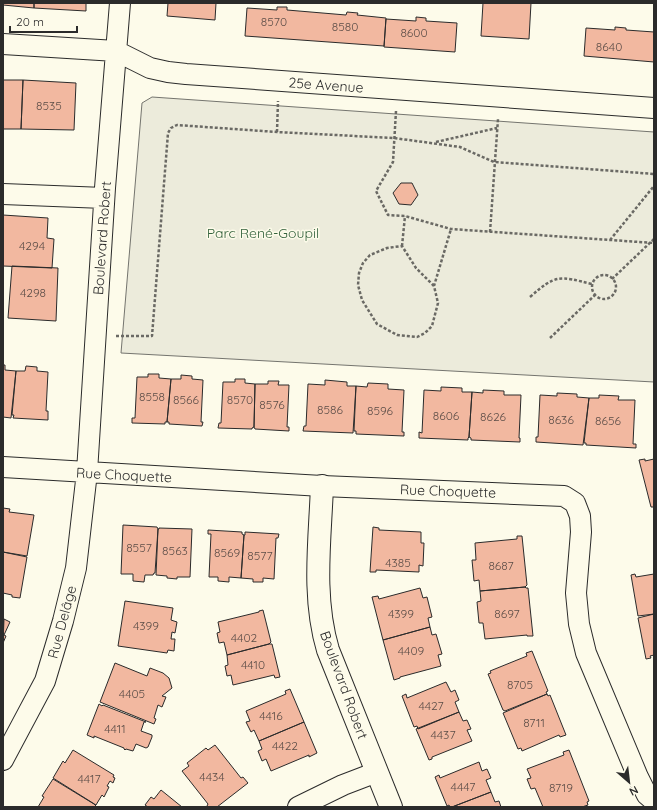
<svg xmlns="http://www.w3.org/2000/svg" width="657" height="810" viewBox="0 0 657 810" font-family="Quicksand,sans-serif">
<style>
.green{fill:#ecebdb;stroke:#74746e}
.building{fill:#f2b8a0;stroke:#2b2b2b}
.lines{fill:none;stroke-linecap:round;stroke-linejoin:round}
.minor-casing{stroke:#2b2b2b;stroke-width:22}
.tertiary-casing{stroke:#2b2b2b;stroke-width:24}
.path{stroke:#6a6964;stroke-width:2.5;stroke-dasharray:3 2;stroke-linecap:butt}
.minor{stroke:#fdfbea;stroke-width:20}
.tertiary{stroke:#fdfbea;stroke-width:22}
.labels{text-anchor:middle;stroke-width:3;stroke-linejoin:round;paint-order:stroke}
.number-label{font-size:12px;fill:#5d4e48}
.street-label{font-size:14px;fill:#2b2b2b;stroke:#fdfbea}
.park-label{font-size:14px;fill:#34623c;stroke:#fdfbea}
</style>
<rect width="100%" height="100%" fill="#fdfbea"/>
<path class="green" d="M152 97 654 132V382L121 353 142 103Z"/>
<path class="building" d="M3 3H34V8L3 5Z
M34 3H86V11L34 8Z
M168 3H216L215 20 167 16Z
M483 3H531L529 39 481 36Z
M277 7H287V10L346 15 347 12 358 13 357 15 386 18 384 46 245 36 247 8 277 10Z
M416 17 426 18V21L457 23 455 52 384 47 386 19 416 21Z
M615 27 626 28V30L654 32V62L584 56 586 28 615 30Z
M3 80H23L21 129H3Z
M23 80 76 83 74 130 21 129Z
M401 183H412L418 195 411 205 399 204 393 193Z
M3 215 48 218 47 238 54 239 52 268 3 266Z
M12 266 58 268 56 321 8 318Z
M3 365H5V370L16 371 11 418 3 417Z
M26 366 37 367V371L48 372 46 411H48V420L13 418 14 415H12L16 371H25Z
M148 374H159V378L171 379 167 422H165V424L132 423V418H135L137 377H148Z
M181 375 192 376V379L203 380 201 422H203L202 426 169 424V422H167L171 379H181Z
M235 379H245V383L255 384 254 427 252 428V429L218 428 219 423H221L223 382H235Z
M325 380 347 382V386H356L353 433 303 431 304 426H306L308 384 325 385Z
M268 381H279L278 385H289L287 427H289V431L255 429 254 427 255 384H268Z
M368 383 388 384V389L404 390 402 432H404V436L356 434V431H354L356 386 367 387Z
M441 387 462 388V392H472L469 437 468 438V440L419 438V432L422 433 424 390 441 391Z
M483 390 504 391V395H521L519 438H520V442L471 440V438L469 437 472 392 483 393Z
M557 393 577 394V397L589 398 583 445 536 442V437H538L540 395 557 396Z
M599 395 619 396 618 400H635L633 444H636V448L586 445V443H584L589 398H599Z
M645 459V461L654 459V507H651L639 460Z
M3 508 10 509 9 512 34 515 27 556 3 552Z
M123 525 157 527 158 529 155 573H154L153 575H145L144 582 133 581V574H121Z
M373 527 379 528V530L421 532V543H424L423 566 419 565V572L376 570V572H370Z
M159 528 192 529 190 577H177V579L167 578V576L156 575 158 529H159Z
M208 530 242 532V534L244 535 241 578 229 577V582L218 581V577H209L211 534H208Z
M245 532 279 534 278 538H276L274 579 263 578V582H253V579L241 578 244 535H245Z
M517 536H522L527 585 525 587 480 591 479 580 474 581 472 560H476L475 543 517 539Z
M3 552 27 557 20 598 12 597V595L3 593Z
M635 574 636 577 654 574V614L638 616 631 575Z
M525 587 526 588H528L533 636H527V635L485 639 483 623H479L477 602 481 601 480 591Z
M420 588 423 598 427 597 432 617 428 618 430 627 383 640 372 597 378 596 379 599Z
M125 601 173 608 171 620 177 622 175 633 172 632 171 639H175L174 651 168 650 167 653 118 646Z
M263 610 271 642 269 644 227 655 224 642 219 643 217 633 220 632 218 622 259 612V611Z
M654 614V655L650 656 651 658 646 659 638 618Z
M4 619 10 622 4 635 6 636 3 643Z
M430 627 432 635 436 634 442 654 438 655 441 666 400 677V678L394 680 383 640Z
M269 644H272L280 677 275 678 274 675 233 685 231 675 227 676 225 666 228 665 227 655Z
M532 651 548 691 546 692 547 694 505 711 503 710 488 674 491 673 490 671 527 656 526 653Z
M115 663 147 676 150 668 163 673 169 678 172 688 162 696 166 697 162 707 158 705 154 718 156 719 154 724 100 702Z
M446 682 451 692 455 690 459 700 455 702 459 712 418 729 417 726 414 727 402 696 406 694 407 698Z
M290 689 304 722 259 741 254 730 251 732 246 722 250 721 246 711 286 694 285 691Z
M547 694 548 696 550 695 566 735 560 737 559 735 522 751 521 748 518 749 503 713Z
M99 704 102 706 103 705 146 722H144L141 731 152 735V737L148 747 146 748 136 744 133 751 126 749 125 750 124 749V748L94 736V738L87 735Z
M459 712 463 721 467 720 471 729 467 730 472 741 432 757V759L429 760 416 729Z
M304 722 317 753 309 757V755L271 771 266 759 262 761 258 751 262 749 259 741Z
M215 745 241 778 243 777 248 783 217 807H208L207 806 208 804 182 771 189 766 187 763 206 748 208 750Z
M73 750 114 775 113 777 115 778 113 783 110 781 107 786 109 787 104 797 102 795 96 805 53 778 63 761 65 763Z
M569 750 589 801 587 802 588 805 582 807H543L535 788 531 789 527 779 531 778 527 769 564 755 563 752Z
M479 762 482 771 487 769 491 778 486 780 491 792 452 807H450L449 805 447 806 435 777 439 775 440 778Z
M53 779 94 804 97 807H38L44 797 42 796Z
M161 790 182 807H148L145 805 151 797 154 799Z
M491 792 495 802 499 801 501 807H452Z"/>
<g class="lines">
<g class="minor-casing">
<path id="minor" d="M3 44 116 51 150 68 168 72 186 74 654 108
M3 194 104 198
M3 467 322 486 564 496 575 503 580 516 581 532 576 593 579 624 586 653 638 777 647 795 654 801
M3 760 45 681 63 621 76 568 87 472 105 188 120 3
M298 807 343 785 377 772"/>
</g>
<g class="tertiary-casing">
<path id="tertiary" d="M322 486C320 540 312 597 328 650L391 807"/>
</g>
<path class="path" d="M396 111 393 162 376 191 388 215 405 216 451 229 654 243
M277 132 278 101
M436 142 497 128
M490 232 498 119
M610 240 654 186
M402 246 405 216
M592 287a12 12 0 1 1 24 0a12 12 0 1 1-24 0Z
M612 279 654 239
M434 286 416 268 402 246 387 248 370 255 363 263 359 273 358 285 362 300 377 324 397 335 417 337 425 333 432 326 438 303 434 286 451 229
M530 297C556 274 559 276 592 284
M116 336H152L168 133 171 128 177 125 277 132 394 138 460 147 494 162 654 174
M550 338 595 295"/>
<use href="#minor" class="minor"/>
<use href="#tertiary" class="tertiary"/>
</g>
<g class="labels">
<g class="number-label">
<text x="274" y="26">8570</text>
<text x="345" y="31">8580</text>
<text x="414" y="37">8600</text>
<text x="609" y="51">8640</text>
<text x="49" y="110">8535</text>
<text x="32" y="250">4294</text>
<text x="33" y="297">4298</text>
<text x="152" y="401">8558</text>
<text x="186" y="404">8566</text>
<text x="240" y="404">8570</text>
<text x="272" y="409">8576</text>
<text x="330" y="414">8586</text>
<text x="380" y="415">8596</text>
<text x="446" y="420">8606</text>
<text x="493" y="421">8626</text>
<text x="561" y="424">8636</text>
<text x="608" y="425">8656</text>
<text x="139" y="552">8557</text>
<text x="175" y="555">8563</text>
<text x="227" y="557">8569</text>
<text x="260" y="560">8577</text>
<text x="398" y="567">4385</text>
<text x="501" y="570">8687</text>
<text x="401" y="618">4399</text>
<text x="507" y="618">8697</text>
<text x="146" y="630">4399</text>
<text x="244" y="642">4402</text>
<text x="411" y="655">4409</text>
<text x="253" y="669">4410</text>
<text x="520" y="689">8705</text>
<text x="132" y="698">4405</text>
<text x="431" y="710">4427</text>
<text x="271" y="720">4416</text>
<text x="534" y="727">8711</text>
<text x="115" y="733">4411</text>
<text x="443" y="739">4437</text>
<text x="285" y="750">4422</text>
<text x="212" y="781">4434</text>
<text x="89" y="783">4417</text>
<text x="463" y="791">4447</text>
<text x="561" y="792">8719</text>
</g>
<g class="street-label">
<text transform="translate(326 85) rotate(4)" y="5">25e Avenue</text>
<text transform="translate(102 238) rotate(-86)" y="5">Boulevard Robert</text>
<text transform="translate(124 475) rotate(3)" y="5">Rue Choquette</text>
<text transform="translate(448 491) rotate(2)" y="5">Rue Choquette</text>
<text transform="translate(62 622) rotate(-75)" y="5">Rue Delâge</text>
<text transform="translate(344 685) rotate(70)" y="5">Boulevard Robert</text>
</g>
<g class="park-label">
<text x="263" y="238">Parc René-Goupil</text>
</g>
</g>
<rect width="657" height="810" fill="none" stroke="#2b2b2b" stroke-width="8"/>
<g transform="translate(629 782) rotate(152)" stroke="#fdfbea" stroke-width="3" paint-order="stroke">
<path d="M0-3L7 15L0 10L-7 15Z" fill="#2b2b2b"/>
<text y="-6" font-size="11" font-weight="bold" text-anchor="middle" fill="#2b2b2b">N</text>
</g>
<path d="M10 26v6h67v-6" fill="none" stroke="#2b2b2b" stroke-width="2"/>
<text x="16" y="26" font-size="12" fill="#2b2b2b" stroke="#fdfbea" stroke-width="3" paint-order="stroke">20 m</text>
</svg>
